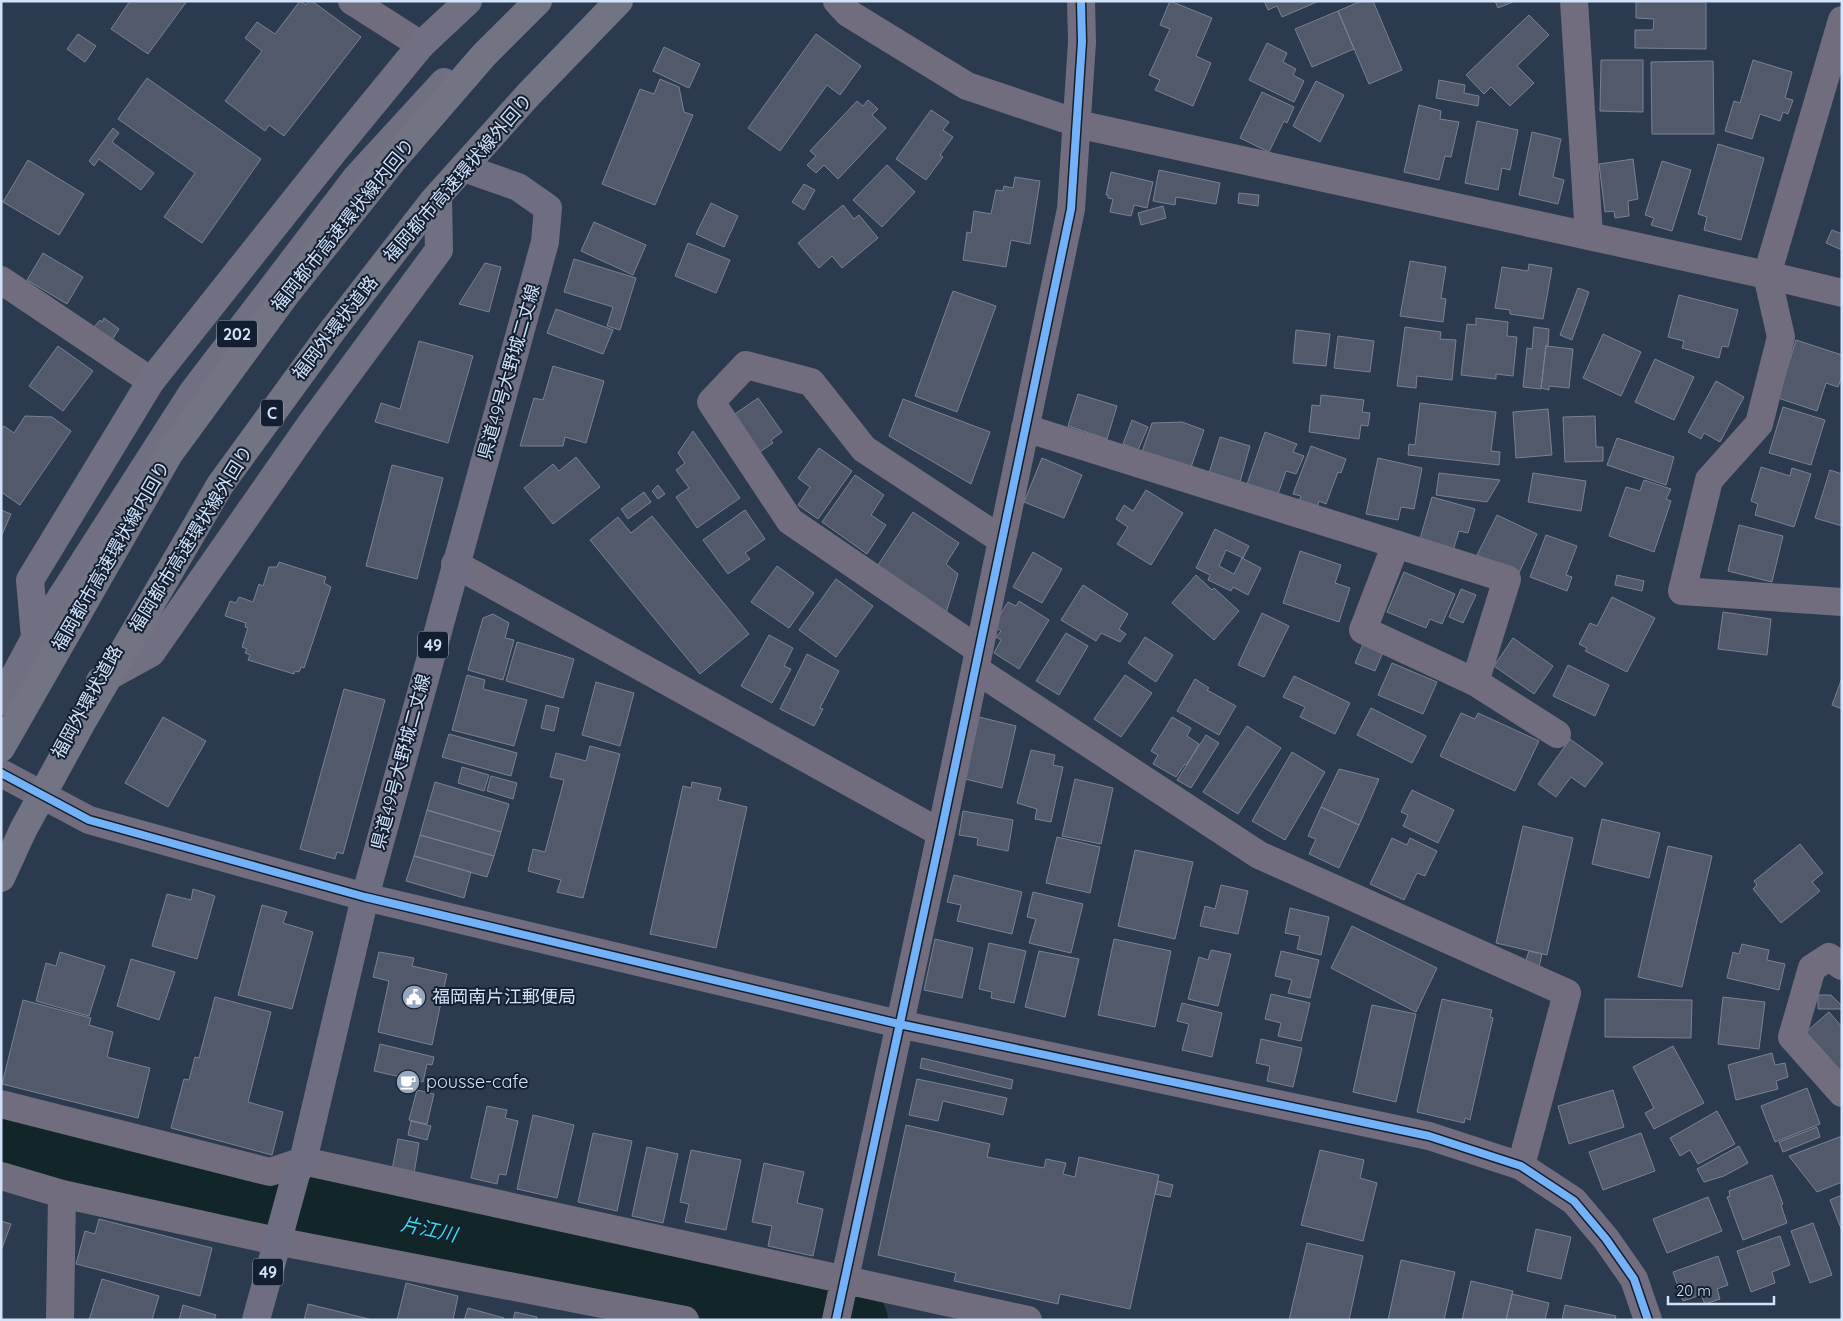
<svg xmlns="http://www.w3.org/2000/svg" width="1843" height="1321" viewBox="0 0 1843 1321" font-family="Quicksand,'Noto Sans JP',sans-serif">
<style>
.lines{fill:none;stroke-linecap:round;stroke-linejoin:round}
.river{stroke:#122629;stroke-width:64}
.building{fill:#52596b;stroke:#798294}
.minor{stroke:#726d7e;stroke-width:28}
.tertiary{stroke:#726d7e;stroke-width:28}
.primary{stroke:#6e6d81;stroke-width:28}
.trunk{stroke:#707082;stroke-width:28}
.motorway{stroke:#727484;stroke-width:28}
.motorway-bridge{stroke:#727484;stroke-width:28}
.cycleway-casing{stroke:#131f30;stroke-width:11}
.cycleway{stroke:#73b2f8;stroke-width:8}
.labels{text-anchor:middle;stroke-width:4;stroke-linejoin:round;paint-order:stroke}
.shield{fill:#131f30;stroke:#99a8be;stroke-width:1}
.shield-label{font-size:16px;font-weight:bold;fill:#d2e2fb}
.street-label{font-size:18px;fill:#d2e2fb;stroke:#131f30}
.poi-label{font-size:18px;fill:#d2e2fb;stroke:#131f30;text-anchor:start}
.water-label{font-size:19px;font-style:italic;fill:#34dfe4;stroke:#131f30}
</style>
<rect width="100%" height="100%" fill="#2b3a4e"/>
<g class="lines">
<path class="river" d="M1 1138 334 1206 856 1320"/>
</g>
<path class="building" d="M130 1H187L148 54 111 29Z
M300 1 306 5 309 1H312L361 37 284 136 269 125 265 131 225 101 262 51 245 38 257 22 275 34Z
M1170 1 1212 18 1196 56 1211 63 1193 106 1155 90 1160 80 1149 75 1170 29 1160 25Z
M1264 1H1319L1282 17 1277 6 1268 10Z
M1361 1H1373L1402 70 1369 84 1338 11Z
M1495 1H1515L1498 8Z
M1636 1H1706V49L1635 48V30H1653L1654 19 1636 18Z
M1338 11 1354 49 1312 67 1295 29Z
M1529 15 1549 35 1517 66 1534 83 1510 106 1491 87 1484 94 1466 75Z
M78 34 96 46 85 62 67 49Z
M816 34 861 66 840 95 827 85 780 151 748 128Z
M1267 43 1287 53 1283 62 1296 69 1293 75 1304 81 1294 102 1249 80Z
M664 47 700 64 689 88 653 71Z
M1601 60H1643V112L1600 111Z
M1753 60 1792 72 1785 98 1793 100 1788 114 1783 112 1780 121 1760 114 1752 139 1725 131 1734 101 1740 103Z
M1713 61 1714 134H1652L1651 62Z
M147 78 261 159 202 243 164 217 195 173 118 119Z
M660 79 679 87 684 112 693 115 655 205 602 184 640 89 654 94Z
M1439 80 1465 85 1464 93 1479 96 1478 106 1436 98Z
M1316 81 1344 95 1320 142 1293 126Z
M1262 92 1294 107 1287 123 1284 121 1269 152 1240 138Z
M868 100 878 109 872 115 886 128 838 179 824 165 816 173 807 165 816 156 810 151 857 101 863 106Z
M1419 105 1441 111 1440 119 1459 122 1451 157 1445 156 1439 180 1404 172Z
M931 110 949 122 943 130 953 137 940 155 943 157 926 180 896 159Z
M1477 121 1518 130 1510 170 1502 168 1498 190 1465 183Z
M113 128 119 133 112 142 154 173 141 190 99 159 94 166 89 161Z
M1532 132 1561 139 1553 177 1564 180 1558 204 1519 195Z
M1718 144 1764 158 1741 240 1704 230 1707 217 1698 214Z
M1633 159 1638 199 1628 201 1629 216 1615 218 1614 211 1605 212 1599 164Z
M28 160 84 194 59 235 3 202Z
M1662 161 1691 170 1672 231 1651 225 1654 218 1645 215Z
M887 165 915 192 882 227 853 200Z
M1159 170 1220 183 1216 204 1176 197 1175 205 1153 201Z
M1111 172 1153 182 1147 208 1134 205 1131 216 1110 212 1113 199 1108 198V195H1106Z
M1015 177 1040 181 1030 244 1011 240 1006 267 963 260 967 232 971 233 974 211 991 214 996 190 1003 191 1004 186 1013 188Z
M804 184 815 190 804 210 792 202Z
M1239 193 1259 195 1258 206 1238 203Z
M711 203 738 216 724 247 696 234Z
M843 205 854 219 859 215 878 238 842 268 832 256 819 268 798 243Z
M1163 206 1166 218 1141 225 1138 213Z
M594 222 646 245 633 275 581 251Z
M1832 230 1842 234V250L1826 243Z
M688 243 730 260 716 293 675 276Z
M43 253 83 277 67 304 27 280Z
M574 259 636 278 620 330 607 326 613 307 564 292Z
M1410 261 1446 267 1441 298 1446 299 1443 322 1400 316Z
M485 263 501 267 489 312 459 304Z
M1529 264 1552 268 1543 319 1510 314V310L1495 308 1502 267 1528 271Z
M1578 288 1589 292 1572 340 1560 335Z
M953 291 996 306 957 412 915 396Z
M1679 295 1738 310 1728 347 1722 346 1719 358 1682 348 1684 341 1668 337Z
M556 309 613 330 603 354 547 333Z
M104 318 119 329 112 340 94 327 100 320 102 322Z
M1476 318 1508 322 1507 336 1517 337 1513 376 1496 374V379L1461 375 1467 324 1476 325Z
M1405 327 1441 332 1440 339 1456 340 1452 380 1417 376 1416 388 1397 386Z
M1534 327 1549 329 1548 346 1546 345 1541 389 1523 387 1527 348 1532 349Z
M1296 330 1330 334 1326 366 1293 363Z
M1603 334 1641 352 1621 396 1583 378Z
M1338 336 1374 341 1370 372 1334 368Z
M1796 340 1842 355V376L1838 387 1826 383 1817 411 1778 398Z
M419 341 473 356 448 443 375 422 381 403 400 409Z
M58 346 93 371 63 411 29 386Z
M1546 346 1573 349 1569 388 1549 386V390L1541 388Z
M1655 359 1694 377 1674 420 1635 402Z
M553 366 604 381 586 443 565 437 563 446H520L534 398 543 400Z
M1716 381 1744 397 1720 442 1704 433 1701 439 1688 432Z
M1078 394 1117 406 1107 439 1068 426Z
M1321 395 1364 400 1362 412 1370 413 1368 426 1361 425 1359 439 1309 432 1312 405 1320 406Z
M758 398 782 432 771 440 773 443 751 458 725 421Z
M903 399 990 432 971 484 889 436Z
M1420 403 1496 412 1491 451 1500 452 1499 465 1408 455 1409 444 1415 445Z
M1783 407 1825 420 1811 465 1769 453Z
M1548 409 1552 455 1516 458 1513 412Z
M25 416 52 417 71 431 20 505 1 492V430L4 426 14 433Z
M1595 416 1596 447H1603V461L1565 462 1563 417Z
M1132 420 1148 427 1138 450 1123 444Z
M1182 422 1204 430 1189 473 1141 455 1152 423Z
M693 431 740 498 697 528 676 497 689 488 676 470 685 463 678 453Z
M1265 432 1297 444 1293 452 1304 456 1296 474 1286 471 1276 500 1245 490Z
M1220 437 1250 446 1238 489 1207 480Z
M1617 438 1674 457 1666 485 1607 465Z
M1311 446 1346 459 1341 473 1338 472 1326 504 1319 501 1315 514 1297 507 1301 496 1293 494Z
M819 448 852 471 818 519 798 505 810 487 798 478Z
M576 457 600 487 553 524 524 488 553 464 559 471Z
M1042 458 1082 475 1064 518 1024 502Z
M1378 458 1422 468 1414 509 1401 507 1398 520 1366 514Z
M392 465 443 478 417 579 366 566Z
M1761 467 1790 476 1792 468 1811 474 1794 527 1755 515 1758 504 1751 501Z
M1830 470 1842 474V526L1815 518Z
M1439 473 1500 480 1487 502 1436 495Z
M1533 473 1586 481 1581 511 1528 502Z
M855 475 884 495 871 515 886 525 867 554 822 522Z
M1644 480 1671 489 1666 499 1671 501 1654 552 1609 536 1626 487 1640 491Z
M658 485 665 494 658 499 652 491Z
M1146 490 1183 513 1151 565 1117 544 1128 527 1116 519 1124 505 1133 511Z
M644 492 651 502 628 519 621 509Z
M1432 497 1475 509 1468 533 1459 531 1450 560 1417 549Z
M1 510 11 514 1 537Z
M745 510 765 539 745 553 750 559 728 574 703 540Z
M913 512 959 543 946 564 958 574 946 613 876 568Z
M1497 515 1537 534 1518 575 1477 555Z
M652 516 749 634 700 674 590 540 618 517 631 533Z
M1739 525 1783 536 1772 582 1728 571Z
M1215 529 1249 546 1243 558 1226 550 1219 566 1234 574 1242 558 1261 568 1248 595 1233 587 1231 591 1208 580 1210 575 1196 568Z
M1546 535 1577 546 1566 575 1572 577 1567 591 1530 577Z
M1300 551 1341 565 1335 583 1350 588 1339 622 1283 603Z
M1033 552 1062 569 1042 603 1013 587Z
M279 562 326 577 324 583 331 587 304 668 301 667 299 672 295 671 294 674 248 660 250 655 245 653 247 649 242 647 248 628 245 627 246 623 225 616 230 601 236 603 239 597 253 602 259 584 263 586 269 567H277Z
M777 566 814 593 789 628 751 602Z
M1404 572 1455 594 1442 624 1430 619 1426 628 1387 612Z
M1196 575 1212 590 1214 588 1239 611 1214 640 1172 603Z
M1617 575 1644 581 1642 591 1615 585Z
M836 579 873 606 836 657 799 630Z
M1083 585 1128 614 1119 629 1126 634 1120 642 1101 633 1096 641 1061 620Z
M1461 589 1476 595 1463 623 1449 617Z
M1612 597 1655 618 1627 672 1585 651 1587 648 1579 644 1590 623 1597 626Z
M1019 601 1049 620 1019 669 994 653 1001 640 996 637 1001 631 993 626 1008 602 1016 606Z
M1723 612 1771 619 1767 655 1718 649Z
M1262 613 1289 626 1264 677 1238 665Z
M493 614 509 623 505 638 514 640 503 680 468 670 483 618Z
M1066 633 1088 646 1059 695 1036 681Z
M769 635 793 648 784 666 791 669 772 703 741 686Z
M1145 637 1173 655 1156 682 1128 663Z
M1513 638 1553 666 1534 694 1494 666Z
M517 642 574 659 563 698 506 681Z
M1363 644 1383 652 1375 671 1355 663Z
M807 654 839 671 820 708 823 709 814 726 780 709Z
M1392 663 1437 682 1423 714 1378 695Z
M1568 665 1609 685 1595 716 1553 696Z
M467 675 485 680 483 689 527 700 514 746 452 730Z
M1125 675 1152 693 1121 737 1094 719Z
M1294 676 1350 703 1335 734 1300 717 1305 707 1283 697Z
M1842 678V709L1832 705Z
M1195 679 1209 688 1207 690 1236 706 1219 735 1177 711Z
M596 682 634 693 620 746 582 735Z
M344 689 385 700 343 854 337 852 335 859 300 849Z
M546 705 559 708 554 731 541 728Z
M1371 708 1426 736 1412 763 1357 735Z
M1461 713 1475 719 1478 713 1539 741 1515 791 1440 756Z
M163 717 206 741 168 807 125 783Z
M979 717 1016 726 1002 788 965 779Z
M1172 717 1191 728 1187 736 1199 744 1187 765 1185 764 1176 777 1153 764 1158 755 1151 751Z
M1247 726 1281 748 1238 814 1203 792Z
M449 734 517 753 511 776 442 757Z
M1206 735 1219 743 1191 788 1177 780Z
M1570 739 1603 763 1585 787 1571 777 1556 797 1538 784Z
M590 746 620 754 583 898 557 892 561 880 528 871 533 849 545 852 564 780 550 777 556 753 586 761Z
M1031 750 1055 755 1053 765 1063 767 1051 822 1035 819 1037 809 1017 803Z
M1292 752 1325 772 1285 840 1252 821Z
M462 767 489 775 484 791 458 783Z
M1339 769 1379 779 1359 825 1321 807Z
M491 776 517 783 513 799 487 791Z
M1075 779 1113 788 1101 844 1062 836Z
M435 782 509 804 501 832 427 810Z
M692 782 721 788 718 800 747 807 716 948 650 934 683 786 691 788Z
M1412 790 1454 810 1438 843 1403 826 1408 815 1401 812Z
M1321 807 1359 825 1339 868 1309 854 1316 839 1308 836Z
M427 810 501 832 494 856 420 835Z
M963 811 1013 820 1008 851 977 845 978 838 959 835Z
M1602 819 1660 833 1649 878 1592 864Z
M1523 826 1573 838 1547 955 1496 943Z
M420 835 494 856 487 877 414 856Z
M1057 837 1100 847 1090 893 1046 883Z
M1392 838 1407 845 1410 838 1437 851 1425 876 1417 873 1404 900 1370 884Z
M1800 844 1823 873 1812 882 1820 891 1781 923 1753 889 1757 885 1754 881Z
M1668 846 1712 856 1682 987 1638 977Z
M1135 850 1193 862 1175 939 1118 926Z
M414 856 471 872 464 898 406 881Z
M954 875 1022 892 1012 934 957 921 961 905 947 902Z
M1221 885 1248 891 1238 934 1200 926 1205 906 1215 909Z
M193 889 215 896 197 959 152 946 167 894 191 900Z
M1033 892 1083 904 1071 953 1029 943 1036 919 1027 917Z
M262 905 287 912 283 923 313 932 292 1009 238 995Z
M1290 908 1329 917 1321 955 1297 949 1300 936 1285 933Z
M1352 926 1437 968 1416 1012 1331 968Z
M935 939 973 948 962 998 924 990Z
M1114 939 1171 951 1155 1027 1098 1015Z
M989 943 1026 951 1014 1003 991 998 992 992 979 989Z
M1742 944 1769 950 1767 960 1785 964 1779 990 1727 978 1733 952 1739 954Z
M1211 950 1231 954 1218 1006 1188 999 1199 957 1208 960Z
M1039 951 1079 959 1065 1017 1025 1007Z
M1281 951 1319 960 1310 998 1288 993 1292 980 1275 976Z
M1529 951 1542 954 1539 967 1525 963Z
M60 952 105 966 89 1016 36 1001 46 963 56 966Z
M379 952 414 958 412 966 447 974 432 1045 378 1032 389 981 373 977Z
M131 959 175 972 159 1020 117 1006Z
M1271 994 1310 1003 1301 1041 1278 1036 1281 1023 1265 1019Z
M1818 995H1831L1842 1006V1009H1818Z
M215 997 271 1012 248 1102 283 1112 272 1155 171 1128 184 1079 189 1080 195 1057 199 1058Z
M1723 997 1765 1002 1759 1049 1718 1044Z
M1442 999 1492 1010 1490 1017 1493 1018 1470 1120 1465 1118 1464 1123 1417 1112Z
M1605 999 1692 1000 1691 1038 1605 1037Z
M23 1000 91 1018 89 1025 113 1032 107 1057 150 1068 138 1118 2 1084Z
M1182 1003 1222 1013 1212 1057 1182 1050 1189 1024 1177 1021Z
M1372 1005 1416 1014 1396 1102 1353 1092Z
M1829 1012 1842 1027V1072L1806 1032Z
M1261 1039 1302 1048 1293 1087 1267 1081 1270 1066 1256 1063Z
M380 1044 434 1057 432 1065 427 1064 423 1082 374 1071Z
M1673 1046 1704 1103 1654 1129 1645 1113 1654 1108 1633 1067Z
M1772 1053 1775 1065 1785 1063 1788 1077 1776 1081 1778 1089 1736 1100 1728 1065Z
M922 1058 1013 1080 1011 1089 920 1068Z
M917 1079 1007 1098 1003 1115 943 1101 938 1121 909 1115Z
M1807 1088 1820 1124 1775 1142 1761 1106Z
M417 1090 434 1094 427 1124 409 1120Z
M1613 1090 1624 1127 1569 1144 1558 1106Z
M487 1106 507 1110 505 1118 518 1121 506 1175 499 1174 497 1184 471 1178Z
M1717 1111 1735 1144 1698 1164 1690 1150 1680 1156 1670 1138Z
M533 1115 574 1125 557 1198 517 1189Z
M411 1121 431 1126 427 1140 408 1135Z
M906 1125 990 1144 987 1157 1044 1168 1046 1159 1066 1163 1063 1174 1075 1177 1079 1157 1159 1175 1130 1309 1060 1294 1058 1304 954 1281 956 1273 878 1255Z
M1817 1127 1820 1137 1783 1152 1779 1142Z
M593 1133 632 1141 617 1211 578 1202Z
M1641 1133 1655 1171 1603 1190 1589 1152Z
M1842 1136V1182L1817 1192 1789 1156Z
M398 1139 419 1143 414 1174 392 1170Z
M1739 1146 1748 1163 1724 1176 1704 1182 1697 1169Z
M647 1147 678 1154 663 1223 632 1216Z
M691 1150 741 1160 726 1230 685 1222 689 1204 680 1202Z
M1320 1150 1364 1160 1360 1178 1377 1183 1363 1241 1301 1225Z
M764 1163 804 1172 797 1203 823 1209 813 1256 768 1246 772 1226 752 1222Z
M1772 1175 1783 1204 1781 1205 1787 1223 1743 1240 1727 1197 1730 1196 1729 1191Z
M1158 1181 1173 1185 1170 1197 1155 1194Z
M1842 1195V1231L1830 1200Z
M1708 1197 1722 1231 1667 1253 1653 1219Z
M99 1219 212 1248 200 1296 76 1264 85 1231 95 1234Z
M1 1221 11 1224 1 1251Z
M1813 1223 1832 1275 1810 1283 1791 1231Z
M1536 1229 1571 1237 1561 1279 1527 1271Z
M1780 1236 1790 1265 1772 1272 1775 1283 1751 1292 1737 1251Z
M1307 1243 1363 1256 1349 1320H1289Z
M1718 1256 1728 1285 1717 1289 1720 1299 1705 1304 1701 1295 1683 1301 1673 1272Z
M1401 1260 1455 1272 1444 1320H1388Z
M102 1279 159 1296 152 1320H89Z
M1471 1281 1513 1291 1506 1320H1462Z
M406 1283 458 1296 453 1320H397Z
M1512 1294 1549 1303 1545 1320H1506Z
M308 1304 373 1320H304Z
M183 1305 216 1315 214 1320H179Z
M1565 1305 1616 1316 1615 1320H1562Z
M468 1308 504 1318V1320H464Z
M515 1312 537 1317V1320H513Z"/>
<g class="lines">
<path class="minor" d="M352 1 421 45
M837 1 848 13 967 86 1086 126 1767 275
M1574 1 1589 236
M1842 20 1767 275 1781 337 1759 424 1709 480 1682 591 1842 602
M1 280 151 381
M1025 428 1507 579 1475 682
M1396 544 1363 630 1475 682 1557 734
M455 564 941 833
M979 650 790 521 711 402 746 365 811 382 864 449 1002 540
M975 669 1259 855 1567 993 1521 1166
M1842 966 1829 957 1812 968 1792 1037 1842 1093
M1 1104 270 1172 303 1161 1028 1320
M1 1176 62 1194 276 1241 685 1320
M60 1320 62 1194
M836 1320 941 833 1071 209 1082 42 1081 1"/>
<path class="tertiary" d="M1767 275 1842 293
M1 773 89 820 365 897 899 1024 1429 1136 1521 1166 1574 1201 1606 1239 1634 1279 1648 1320"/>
<path class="primary" d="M256 1320 296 1174 303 1161 365 897 545 242 548 208 518 187 464 168"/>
<path class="trunk" d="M35 638 30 580 151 381 334 151 421 45 468 1
M100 681 151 653 310 425 439 250 438 197
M1 701 35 638 192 393 356 178 444 82"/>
<path class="motorway" d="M1 748 169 454 287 293 394 159 484 55 538 1"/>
<path class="motorway-bridge" d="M1 878 23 830 81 724 220 485 332 331 433 201 529 94 619 1"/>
<g class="cycleway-casing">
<path id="cycleway" d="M1 773 89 820 365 897 899 1024 1429 1136 1521 1166 1574 1201 1606 1239 1634 1279 1648 1320
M836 1320 941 833 1071 209 1082 42 1081 1"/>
</g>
<use href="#cycleway" class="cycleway"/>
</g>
<defs>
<g id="civic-disc" transform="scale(1.25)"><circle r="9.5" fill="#98a7be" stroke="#131f30"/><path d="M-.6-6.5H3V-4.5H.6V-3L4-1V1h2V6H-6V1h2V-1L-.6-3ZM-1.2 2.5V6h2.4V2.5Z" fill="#fff"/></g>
<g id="cafe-disc" transform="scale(1.25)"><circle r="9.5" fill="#98a7be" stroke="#131f30"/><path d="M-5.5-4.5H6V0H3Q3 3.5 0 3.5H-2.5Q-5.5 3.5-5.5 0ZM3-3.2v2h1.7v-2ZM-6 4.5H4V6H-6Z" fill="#fff"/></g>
</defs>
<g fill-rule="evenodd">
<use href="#civic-disc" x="414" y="997"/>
<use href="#cafe-disc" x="408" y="1082"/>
</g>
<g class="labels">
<g class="shield">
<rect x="217" y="320.5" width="40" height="27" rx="4"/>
<rect x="261" y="399.5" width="22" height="27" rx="4"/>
<rect x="418" y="631.5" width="30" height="27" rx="4"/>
<rect x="253" y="1258.5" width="30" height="27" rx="4"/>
</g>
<g class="shield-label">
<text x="237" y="340">202</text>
<text x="272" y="419">C</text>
<text x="433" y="651">49</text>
<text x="268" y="1278">49</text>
</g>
<g class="street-label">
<text transform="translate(458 178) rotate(-49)" y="6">福岡都市高速環状線外回り</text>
<text transform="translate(343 225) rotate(-51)" y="6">福岡都市高速環状線内回り</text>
<text transform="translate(335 328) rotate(-52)" y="6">福岡外環状道路</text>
<text transform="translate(509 372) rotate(-74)" y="6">県道49号大野城二丈線</text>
<text transform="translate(191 539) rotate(-58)" y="6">福岡都市高速環状線外回り</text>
<text transform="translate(111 556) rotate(-60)" y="6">福岡都市高速環状線内回り</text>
<text transform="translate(87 702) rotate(-61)" y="6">福岡外環状道路</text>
<text transform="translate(401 762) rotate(-75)" y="6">県道49号大野城二丈線</text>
</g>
<g class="poi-label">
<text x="432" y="1003">福岡南片江郵便局</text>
<text x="426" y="1088">pousse-cafe</text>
</g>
<g class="water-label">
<text transform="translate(429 1229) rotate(12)" y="7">片江川</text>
</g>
</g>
<rect width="1843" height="1321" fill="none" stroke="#d2e2fb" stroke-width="5"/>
<path d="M1668 1296v8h106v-8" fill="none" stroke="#d2e2fb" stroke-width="2.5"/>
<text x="1676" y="1296" font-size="15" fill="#d2e2fb" stroke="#131f30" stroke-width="4" paint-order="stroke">20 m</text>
</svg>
